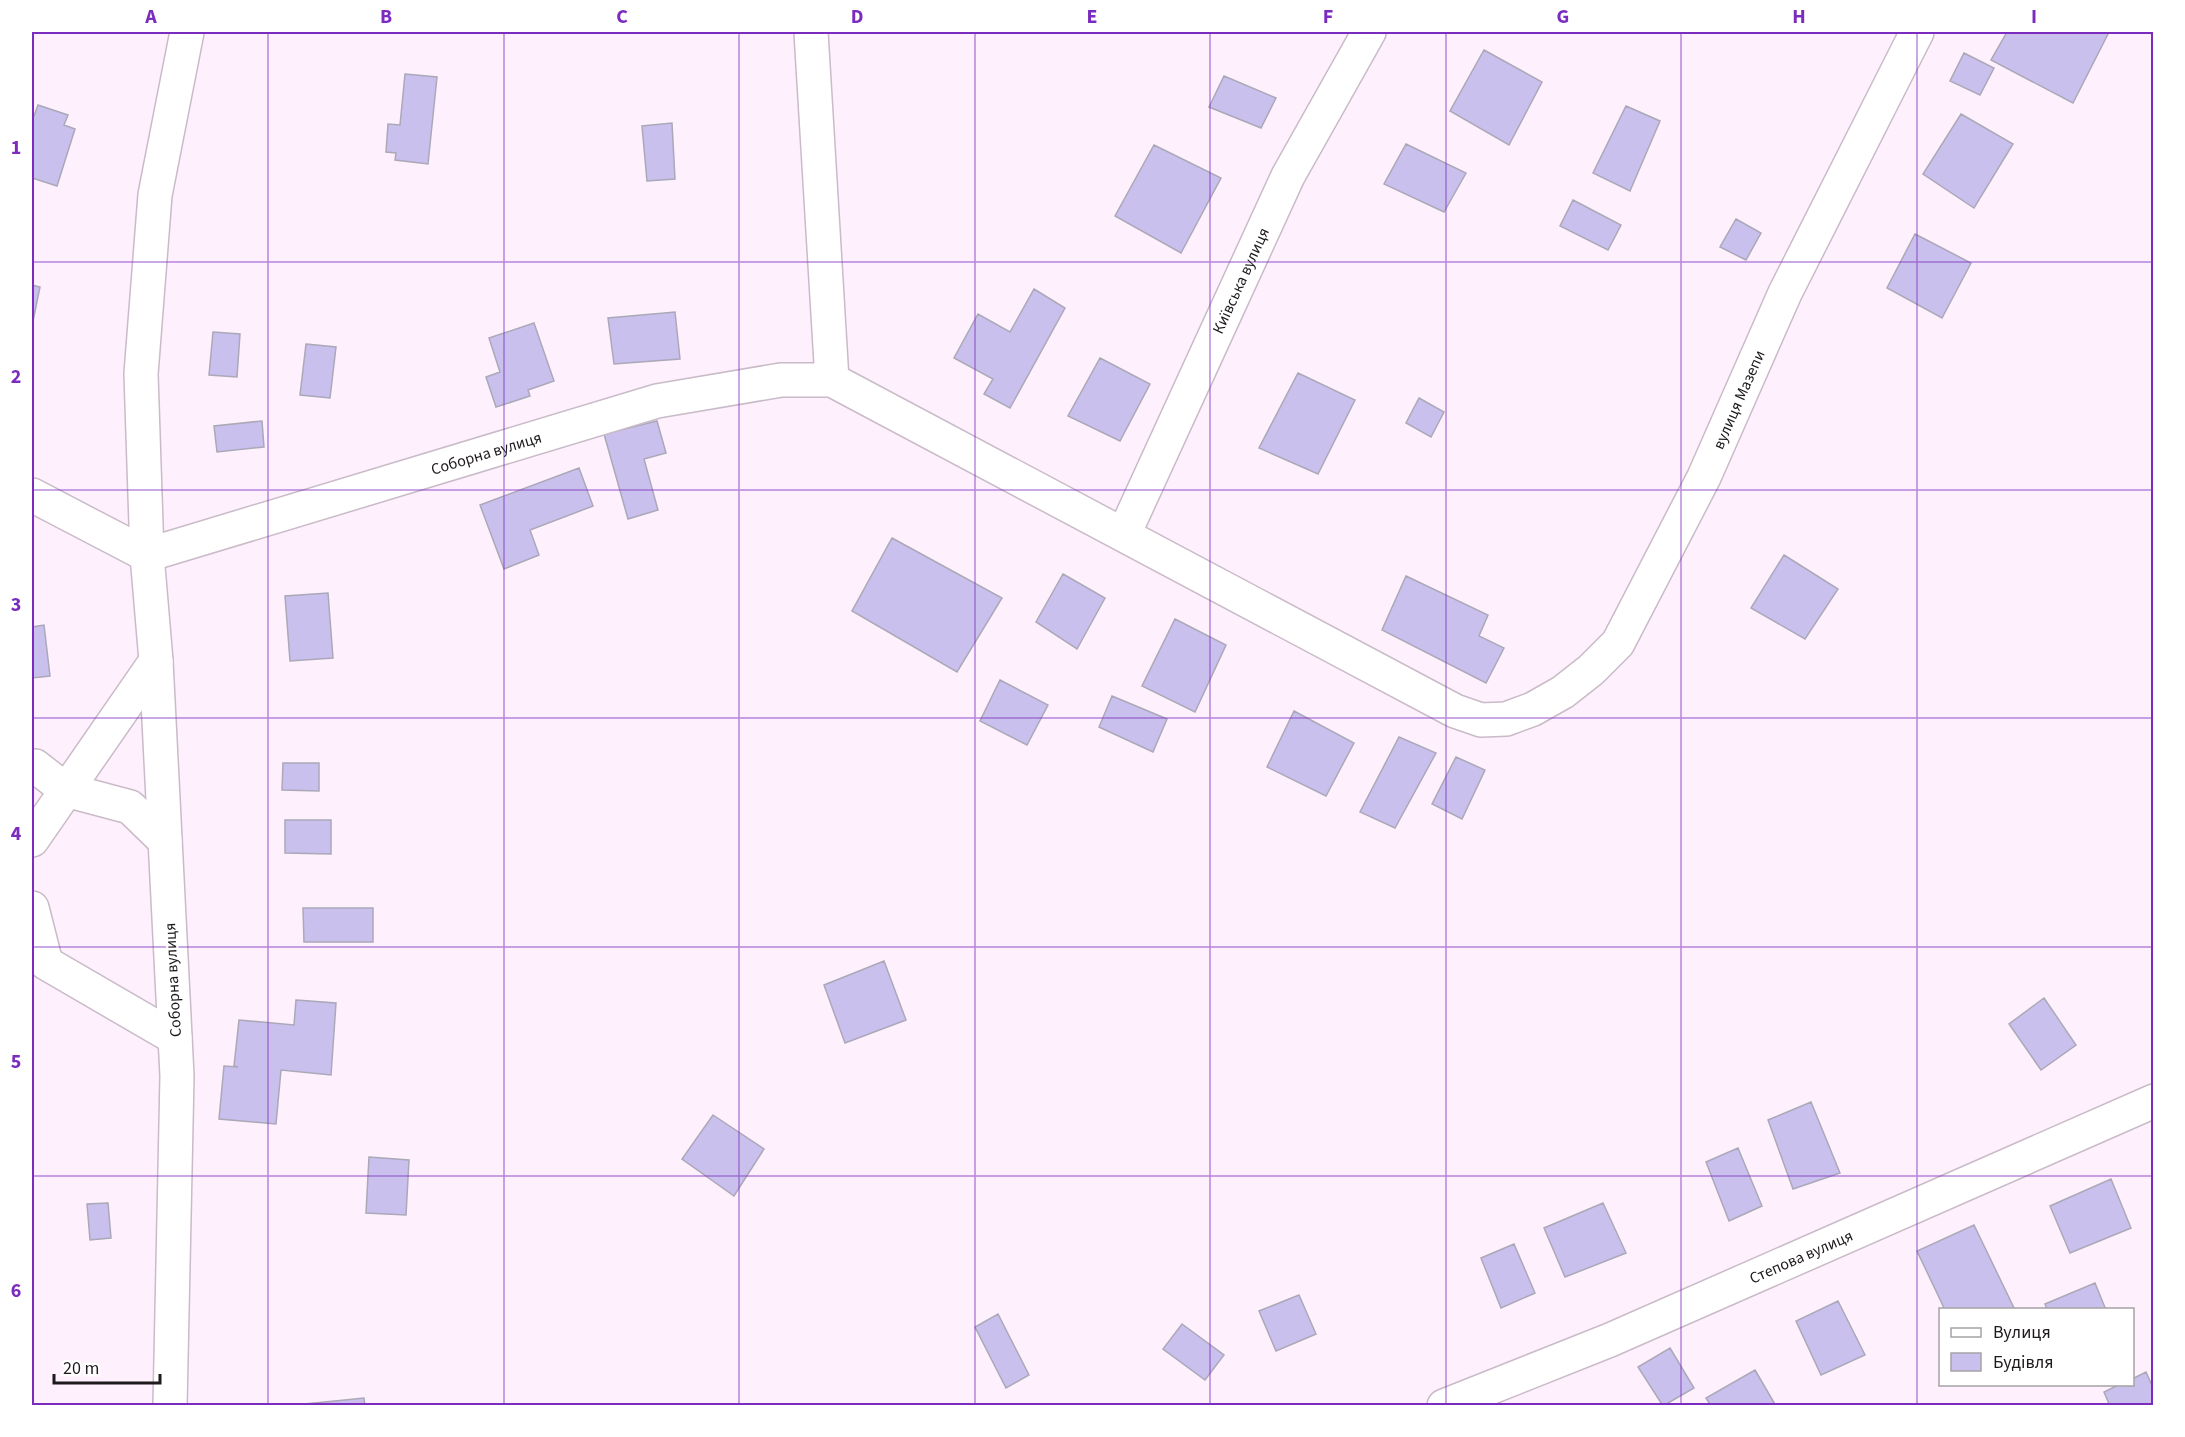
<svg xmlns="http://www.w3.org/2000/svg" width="2185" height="1437" viewBox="0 0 2185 1437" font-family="'Source Sans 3',sans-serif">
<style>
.building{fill:#c9c0ed;stroke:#aba8b8;stroke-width:1.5}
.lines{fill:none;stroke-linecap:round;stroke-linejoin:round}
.minor-casing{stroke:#c9bbc8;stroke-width:36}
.minor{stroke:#fff;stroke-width:33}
.grid{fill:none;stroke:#7b2cbf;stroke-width:1.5;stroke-opacity:0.55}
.labels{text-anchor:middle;stroke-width:4.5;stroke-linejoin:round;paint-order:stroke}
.street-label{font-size:16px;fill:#1e191d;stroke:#fff}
.neatline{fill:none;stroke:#7b2cbf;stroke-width:2}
.grid-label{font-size:20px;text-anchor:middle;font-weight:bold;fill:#7b2cbf}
</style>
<rect width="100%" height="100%" fill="#fef0fd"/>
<path class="building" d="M2007 32H2109L2073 103 1991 60Z
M1484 50 1542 82 1509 145 1450 111Z
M1964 53 1994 68 1980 95 1950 81Z
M405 74 437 77 428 164 395 160 396 153 386 152 388 124 400 125Z
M1224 76 1276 98 1261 128 1209 107Z
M38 105 68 115 64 125 75 129 57 186 32 178V115L34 116Z
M1626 106 1660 121 1630 191 1593 173Z
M1961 114 2013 144 1974 208 1923 174Z
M672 123 675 179 647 181 642 126Z
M1406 144 1466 173 1444 212 1384 184Z
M1154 145 1221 178 1181 253 1115 216Z
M1573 200 1621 225 1608 250 1560 226Z
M1736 219 1761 233 1746 260 1720 247Z
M1915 234 1971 263 1942 318 1887 288Z
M32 285 40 287 32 326Z
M1034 289 1065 308 1010 408 984 394 993 379 954 358 978 314 1010 332Z
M675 312 680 359 614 364 608 318Z
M534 323 554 381 528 390 530 396 496 407 486 377 500 372 489 338Z
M213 332 240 334 237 377 209 375Z
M306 344 336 347 330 398 300 395Z
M1100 358 1150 384 1120 441 1068 416Z
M1298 373 1355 400 1318 474 1259 448Z
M1419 398 1444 412 1431 437 1406 423Z
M262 421 264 447 217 452 214 426Z
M657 421 666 453 644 459 658 510 628 519 604 434Z
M579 468 593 506 530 530 539 555 504 569 480 505Z
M892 538 1002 598 957 672 852 611Z
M1784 555 1838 589 1805 639 1751 608Z
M1063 574 1105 598 1077 649 1036 622Z
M1406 576 1488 615 1479 636 1504 648 1486 683 1382 630Z
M328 593 333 658 290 661 285 596Z
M1175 619 1226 645 1195 712 1142 686Z
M44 625 50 676 32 678V627Z
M1000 680 1048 705 1027 745 980 721Z
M1112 696 1167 719 1153 752 1099 727Z
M1294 711 1354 743 1326 796 1267 767Z
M1399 737 1436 753 1395 828 1360 812Z
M1456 757 1485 770 1462 819 1432 804Z
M283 763H319V791L282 790Z
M285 820H331V854L285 853Z
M303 908H373V942H304Z
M884 961 906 1020 845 1043 824 985Z
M2044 998 2076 1045 2041 1070 2009 1024Z
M296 1000 336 1003 331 1075 281 1070 276 1124 219 1119 224 1066 238 1067 234 1066 239 1020 294 1025Z
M1811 1102 1840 1173 1793 1189 1768 1120Z
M713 1115 764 1149 734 1196 682 1159Z
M1738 1148 1762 1206 1729 1221 1706 1162Z
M369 1157 409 1160 406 1215 366 1213Z
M2111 1179 2131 1228 2070 1253 2050 1206Z
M108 1203 111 1238 90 1240 87 1204Z
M1603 1203 1626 1253 1565 1277 1544 1228Z
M1974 1225 2015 1310H1945L1917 1251Z
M1514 1244 1535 1293 1501 1308 1481 1258Z
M2095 1283 2106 1310H2047L2045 1304Z
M1299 1295 1316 1334 1276 1351 1259 1311Z
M1838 1301 1865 1355 1821 1375 1796 1321Z
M998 1314 1029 1375 1006 1388 975 1327Z
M1182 1324 1224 1355 1205 1380 1163 1349Z
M1670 1348 1694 1388 1663 1406 1638 1367Z
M1755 1370 1776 1406H1711L1706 1398Z
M2146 1372 2154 1390V1406H2110L2104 1392 2120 1384H2132V1379Z
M364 1398 365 1406H305V1404Z"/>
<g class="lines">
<g class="minor-casing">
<g id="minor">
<path d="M811 32 832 380"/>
<path id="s1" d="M32 495 147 555 657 401 781 380H832L1455 711 1481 720 1506 719 1533 709 1563 692 1591 670 1618 643 1704 477 1785 293 1917 32"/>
<path id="s2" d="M1124 534 1288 176 1369 32"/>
<path d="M32 766H35L66 790 130 807 165 841"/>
<path d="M32 840 156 661"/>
<path d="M32 908 46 963 175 1038"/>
<path d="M170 1406 177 1076 156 661 147 555 141 374 155 195 187 32"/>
<path id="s3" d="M1444 1406 1610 1340 2154 1101"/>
</g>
</g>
<use href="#minor" class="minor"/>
</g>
<path class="grid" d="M268 32V1406M504 32V1406M739 32V1406M975 32V1406M1210 32V1406M1446 32V1406M1681 32V1406M1917 32V1406M32 262H2154M32 490H2154M32 718H2154M32 947H2154M32 1176H2154"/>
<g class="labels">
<g class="street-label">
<text dy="6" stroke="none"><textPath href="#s2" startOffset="279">Київська вулиця</textPath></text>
<text dy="6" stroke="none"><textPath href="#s1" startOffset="2006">вулиця Мазепи</textPath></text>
<text dy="6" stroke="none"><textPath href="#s1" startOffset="484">Соборна вулиця</textPath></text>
<text transform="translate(172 980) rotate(-93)" y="6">Соборна вулиця</text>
<text dy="6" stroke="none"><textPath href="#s3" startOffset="387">Степова вулиця</textPath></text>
</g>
</g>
<rect width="2185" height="1437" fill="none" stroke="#ffffff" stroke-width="66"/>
<rect x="1939" y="1308" width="195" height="78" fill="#ffffff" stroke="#a5a3a5" stroke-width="1.5"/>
<rect x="1951" y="1328" width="30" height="9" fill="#ffffff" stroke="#a5a3a5" stroke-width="1.5"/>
<text x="1993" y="1338" font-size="18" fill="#1e191d">Вулиця</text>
<rect x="1951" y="1353" width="30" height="18" fill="#c9c0ed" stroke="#a5a3a5" stroke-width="1.5"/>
<text x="1993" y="1368" font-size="18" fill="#1e191d">Будівля</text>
<path d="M54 1374v9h106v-9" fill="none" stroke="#1e191d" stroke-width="3"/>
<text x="63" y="1374" font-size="18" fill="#1e191d" stroke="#ffffff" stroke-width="4.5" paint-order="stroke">20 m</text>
<rect x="33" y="33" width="2119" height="1371" class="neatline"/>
<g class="grid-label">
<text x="151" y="23">A</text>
<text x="386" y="23">B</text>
<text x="622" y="23">C</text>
<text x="857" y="23">D</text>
<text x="1092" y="23">E</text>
<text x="1328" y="23">F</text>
<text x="1563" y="23">G</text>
<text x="1799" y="23">H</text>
<text x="2034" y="23">I</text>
<text x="16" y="154">1</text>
<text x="16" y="383">2</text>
<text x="16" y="611">3</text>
<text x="16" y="840">4</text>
<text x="16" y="1068">5</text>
<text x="16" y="1297">6</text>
</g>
</svg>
